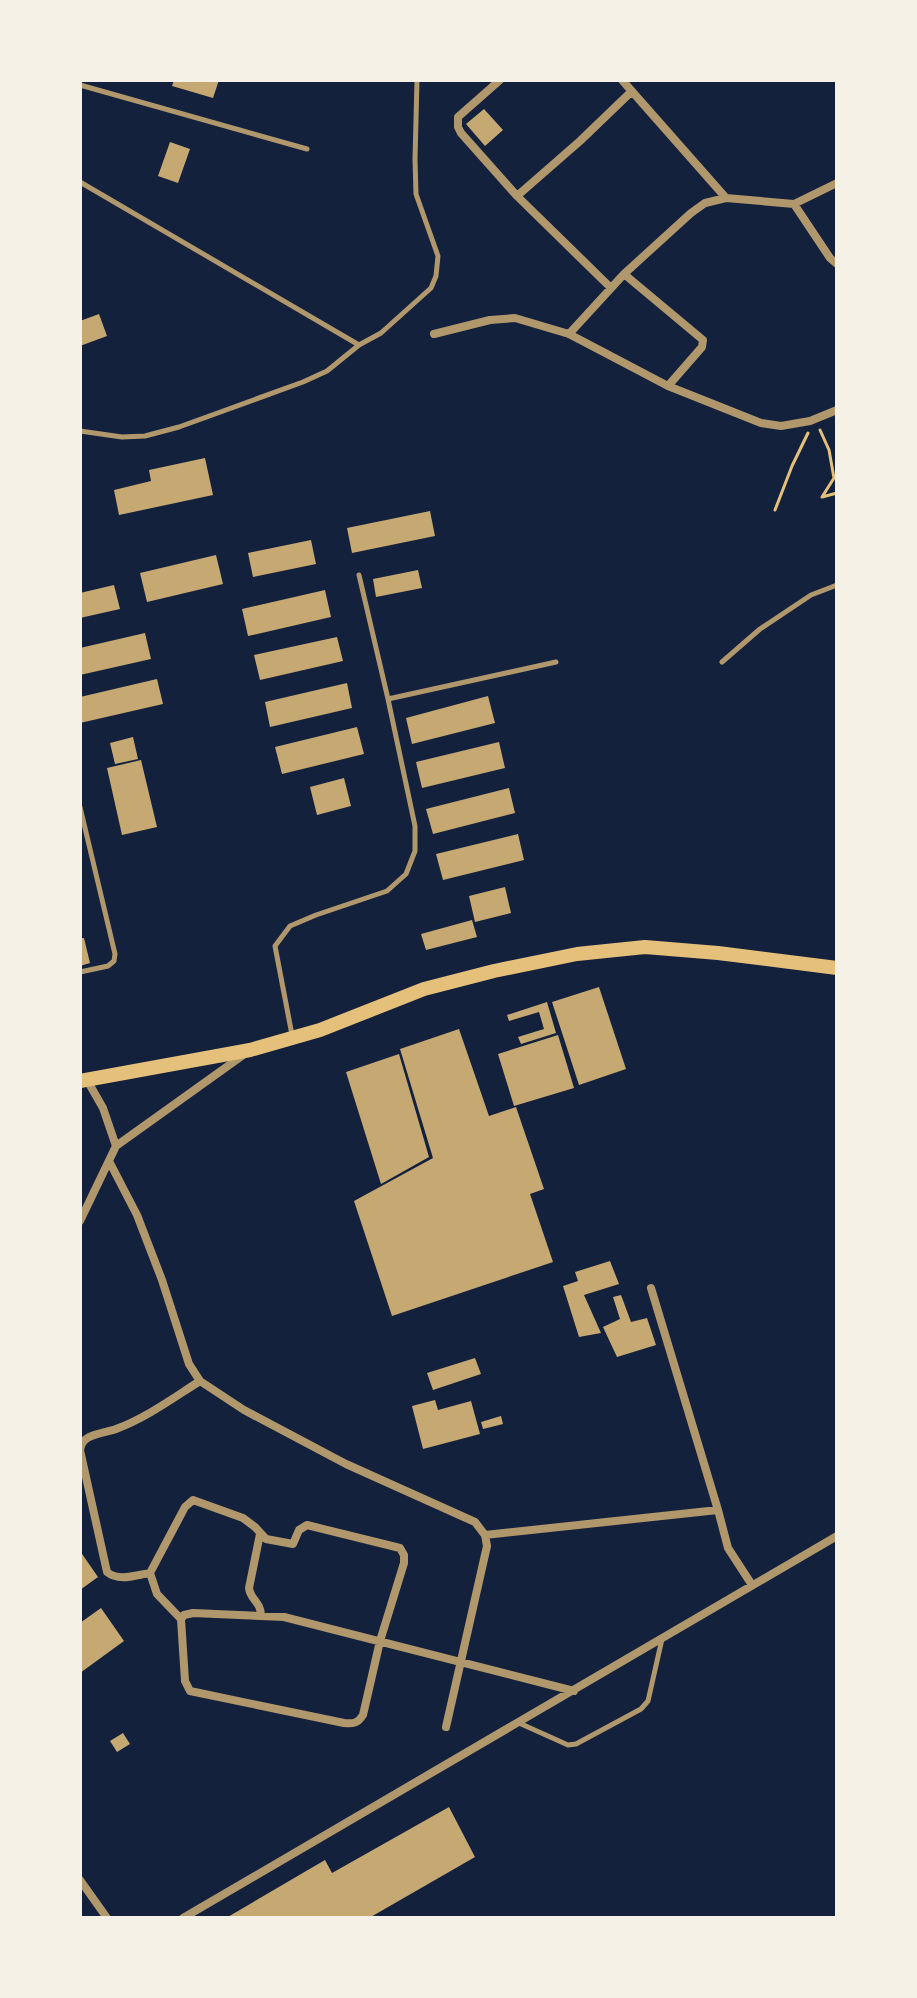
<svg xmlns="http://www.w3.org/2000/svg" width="917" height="1998" viewBox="0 0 917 1998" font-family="'PT Sans',sans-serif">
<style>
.building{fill:#c6a872}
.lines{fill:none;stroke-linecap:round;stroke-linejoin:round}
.path{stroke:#e5c07b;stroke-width:3}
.service{stroke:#b1986c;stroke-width:5}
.minor{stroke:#b1986c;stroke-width:8}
.secondary{stroke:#e5c07b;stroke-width:14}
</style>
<rect width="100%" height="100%" fill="#14213d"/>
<path class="building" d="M174 80H219L213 98 172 86Z
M484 109 503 130 485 146 466 124Z
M170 142 190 149 178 183 158 176Z
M99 314 107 336 80 346V321Z
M205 458 213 495 119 515 114 490 151 481 149 470Z
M430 511 435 536 352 553 347 528Z
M311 540 316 564 253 577 248 553Z
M216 555 223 584 147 602 140 573Z
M418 570 422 588 376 597 373 579Z
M114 585 120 609 80 618V593Z
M325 590 331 617 248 636 242 609Z
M145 633 151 659 80 675V648Z
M337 637 343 661 260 680 254 655Z
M157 679 163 704 80 723V697Z
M347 683 352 708 270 727 265 702Z
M488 696 495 723 412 744 406 718Z
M357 727 364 754 282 774 275 747Z
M133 737 138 759 115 764 110 743Z
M499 742 505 768 422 788 416 762Z
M141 760 157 827 122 835 107 768Z
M344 778 351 806 317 815 310 787Z
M509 788 515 813 433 834 426 809Z
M518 834 524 860 443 880 436 854Z
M505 887 511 913 475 922 469 896Z
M472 920 477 937 426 950 421 934Z
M80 938H84L90 963 80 966Z
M599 987 626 1069 579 1085 552 1002Z
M547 1002 556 1033 521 1044 518 1037 544 1029 539 1012 509 1021 507 1015Z
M459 1029 489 1116 516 1107 544 1189 530 1194 553 1262 392 1316 354 1201 433 1158 400 1049Z
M558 1035 574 1088 514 1106 498 1054Z
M399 1054 429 1157 381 1184 346 1072Z
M610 1261 619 1284 584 1295 601 1333 579 1337 563 1286 578 1281 575 1272Z
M621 1295 631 1322 647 1318 656 1345 617 1357 603 1327 620 1319 613 1297Z
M475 1358 481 1374 433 1390 427 1373Z
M435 1400 438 1410 471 1401 480 1434 423 1449 412 1406Z
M501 1416 503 1424 483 1429 481 1422Z
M80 1551 98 1577 80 1590Z
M101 1608 124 1641 80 1673V1623Z
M123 1733 130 1744 117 1752 110 1741Z
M449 1807 475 1857 369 1918H351L350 1916 347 1918H226L325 1860 332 1873Z"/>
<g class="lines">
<path class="path" d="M820 430 829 450 834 478 822 497 837 493
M775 510 792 466 808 433"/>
<path class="service" d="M80 85 307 149
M80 182 359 345
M80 431 122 437 145 436 179 427 303 382 327 371 359 345 381 333 431 288 436 276 438 256 416 194 415 159 417 80
M722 662 760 629 811 595 837 585
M388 699 556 662
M80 807 115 954 114 961 108 966 80 972
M292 1035 275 946 290 926 316 915 387 891 406 874 415 851V826L388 699 359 575
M519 1723 568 1745 576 1744 641 1709 648 1701 662 1639"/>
<path class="minor" d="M500 80 458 117V127L461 133 517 196 611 288
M622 80 726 198
M517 196 580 141 632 91
M794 204 830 258 837 264
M624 274 703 340 702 347 668 386
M434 334 490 320 515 318 569 334 668 386 761 423 781 426 810 421 837 410
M569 334 624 274 691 213 705 203 726 198 794 204 837 183
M87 1080 103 1108 116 1146
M109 1161 137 1215 162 1280 189 1364 200 1381 244 1410 346 1464 475 1522 485 1535 487 1546 446 1727
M80 1221 116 1146 246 1053
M651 1288 718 1510 728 1548 752 1585
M260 1534 249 1588C250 1600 261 1601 261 1616
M485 1535 718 1510
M150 1573 157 1594 181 1619 185 1681 190 1691 344 1723C354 1724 358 1723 363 1715L380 1641 404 1563V1555L400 1548 307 1525 299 1530 293 1544 266 1539 255 1527 243 1518 193 1500 185 1507 150 1573C136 1575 119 1582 107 1572L80 1450C82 1433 103 1434 116 1429 146 1418 173 1398 200 1381
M181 1619 184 1615 193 1613 284 1617 574 1691
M80 1880 107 1918
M183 1918 837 1536"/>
<path class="secondary" d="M80 1081 250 1050 320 1030 424 989 494 971 577 954 645 947 718 953 837 968"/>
</g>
<rect width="917" height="1998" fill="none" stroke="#f6f1e7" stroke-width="164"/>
</svg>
